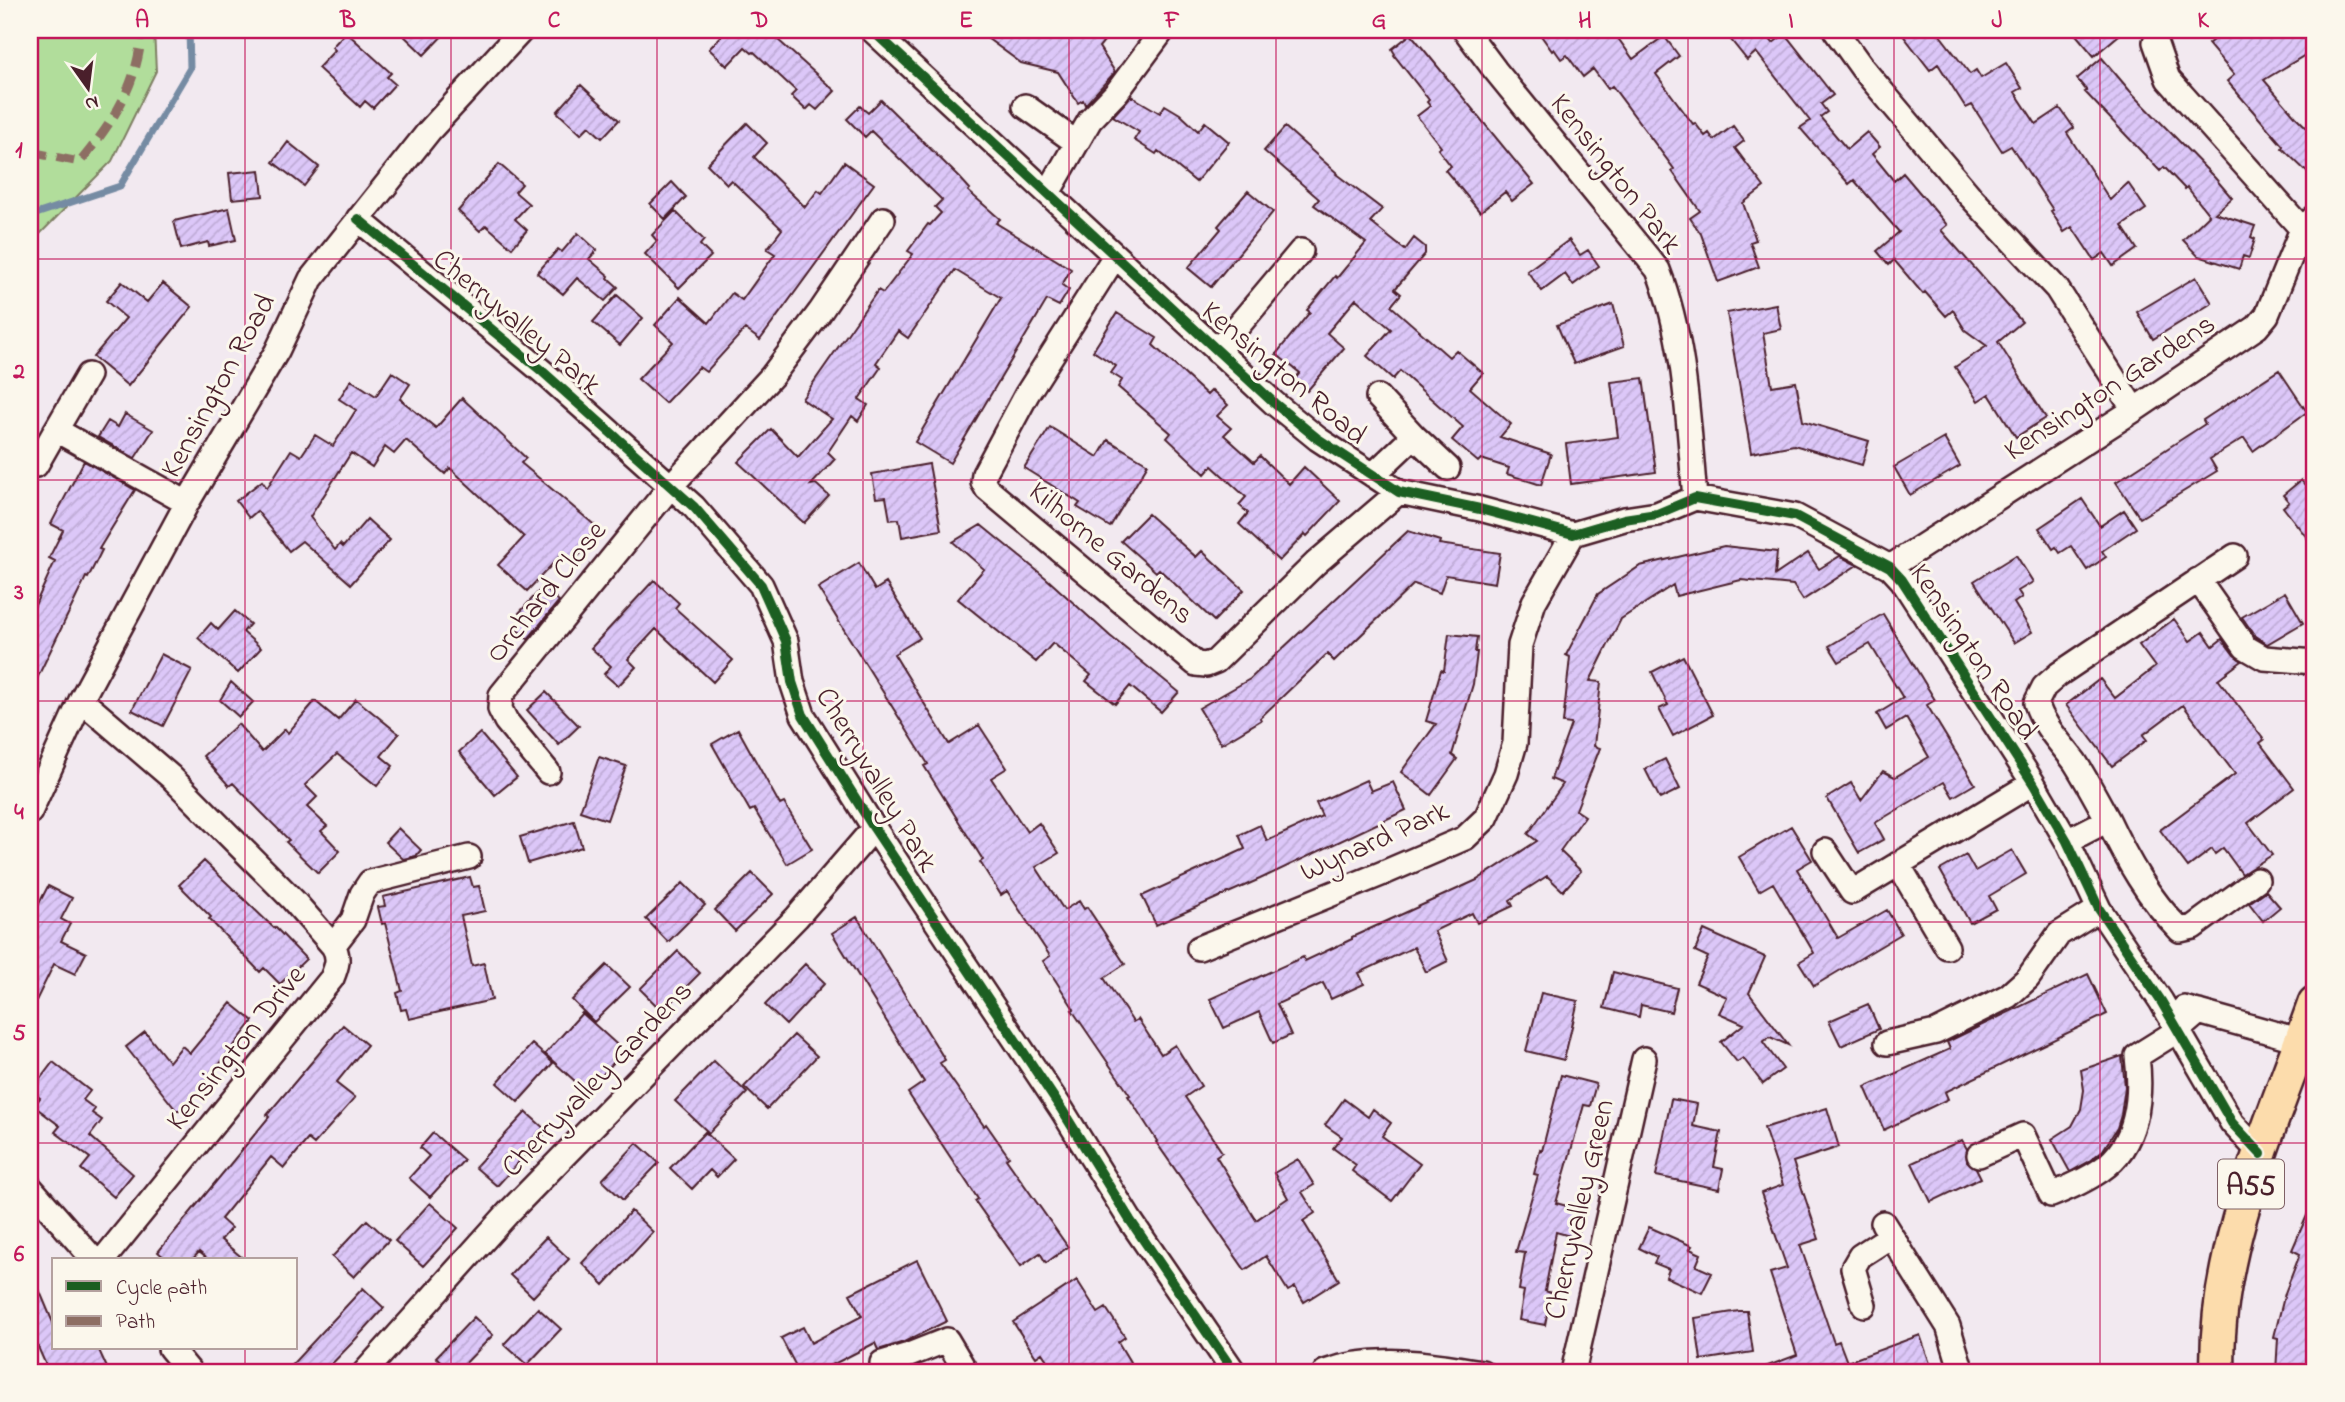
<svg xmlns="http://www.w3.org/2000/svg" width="2345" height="1402" viewBox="0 0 2345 1402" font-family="'Indie Flower',sans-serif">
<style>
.park{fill:#b1dd9b;stroke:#7e7e63;stroke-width:2}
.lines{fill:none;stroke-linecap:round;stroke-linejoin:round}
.stream{stroke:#758ba3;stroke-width:7}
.building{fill:url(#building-hatch);stroke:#4a1f2b;stroke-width:2}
.minor-casing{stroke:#4a1f2b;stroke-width:28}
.highway-casing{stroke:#4a1f2b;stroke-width:38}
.minor{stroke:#fbf7ec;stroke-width:23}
.highway{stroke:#fcdcac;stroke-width:33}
.quiet{stroke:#8d6e63;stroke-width:9;stroke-dasharray:18 9;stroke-linecap:butt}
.cycleway-casing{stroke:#fbf7ec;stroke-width:15}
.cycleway{stroke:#1b5e20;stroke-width:10}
.grid{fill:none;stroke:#c2185b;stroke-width:2;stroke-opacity:0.55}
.labels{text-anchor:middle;stroke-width:6;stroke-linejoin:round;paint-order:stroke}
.shield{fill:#fbf7ec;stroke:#7f6065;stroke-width:2}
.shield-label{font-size:28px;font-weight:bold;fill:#4a1f2b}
.street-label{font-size:30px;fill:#4a1f2b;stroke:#fbf7ec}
.neatline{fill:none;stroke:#c2185b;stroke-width:2.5}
.grid-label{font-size:23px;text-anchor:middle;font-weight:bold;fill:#c2185b}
</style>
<defs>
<pattern id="building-hatch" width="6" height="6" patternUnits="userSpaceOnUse" patternTransform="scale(1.75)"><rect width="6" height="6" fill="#dcc7f8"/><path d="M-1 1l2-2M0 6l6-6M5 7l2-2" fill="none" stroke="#beaad5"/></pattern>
</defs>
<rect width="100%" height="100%" fill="#f2e9f0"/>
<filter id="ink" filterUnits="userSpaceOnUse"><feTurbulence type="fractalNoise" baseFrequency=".0143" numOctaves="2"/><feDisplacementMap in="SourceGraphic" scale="14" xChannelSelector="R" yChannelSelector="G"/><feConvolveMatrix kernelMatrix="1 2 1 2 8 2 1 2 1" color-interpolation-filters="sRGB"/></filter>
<g filter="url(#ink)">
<path class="park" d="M30 30H154L156 71 112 161 30 244Z"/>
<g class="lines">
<path class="stream" d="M30 216 120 186 190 68 189 30"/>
</g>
<path class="building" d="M398 30H448L424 55Z
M727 30H767L835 91 817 110 811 105 806 110 791 96 796 91 754 52 752 53 745 47 727 66 709 49Z
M976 30H1113L1099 47 1115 72 1085 105 1083 100 1078 103 1058 72 1021 63Z
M1537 30H1612L1633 59 1664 36 1679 56 1656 74 1693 124 1695 123 1705 136 1709 133 1714 140 1733 126 1744 141 1735 148 1764 187 1743 203 1756 240 1750 242 1759 267 1718 282 1701 234 1690 218 1700 211 1672 171 1674 169 1612 86 1608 89 1593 69 1583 77 1567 55 1561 59 1554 49 1552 51Z
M1723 30H1762L1773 43 1785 34 1833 95 1821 104 1827 112 1820 117 1847 149 1867 132 1880 147 1872 154 1894 181 1903 173 1947 225 1941 230 2022 322 1998 342 2046 418 2016 437 1989 394 1978 401 1955 367 1987 346 1965 330 1953 310 1946 316 1925 292 1923 294 1894 260 1889 265 1877 251 1899 232 1854 180 1849 184 1800 128 1810 121 1756 52 1747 60Z
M1899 30H1936L1970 74 1976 70 1981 78 2006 63 2022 88 2015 92 2036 124 2060 108 2074 128 2067 133 2110 200 2128 183 2146 209 2122 226 2137 249 2113 266 2104 253 2094 260 2072 227 2064 232 2051 211 2053 210 2011 146 2002 151 1972 105 1966 108 1938 64 1930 70Z
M2072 30H2125L2094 56Z
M2226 30H2315V49L2264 80 2296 117 2315 136V180L2282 148 2283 146 2227 81 2234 75 2208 44Z
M346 32 391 73 387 77 395 84 373 108 365 101 360 107 318 68 335 50 332 47Z
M1411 34 1534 184 1512 201 1505 192 1480 212 1445 170 1451 166 1438 149 1441 147 1417 116 1430 106 1427 102 1429 100 1394 55 1395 54 1392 49Z
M2102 58 2130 91 2215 178 2232 198 2215 213 2255 226 2251 237 2255 239 2249 258 2243 256 2239 269 2198 256 2183 240 2209 215 2187 187 2185 189 2164 167 2160 171 2085 92 2087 91 2077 79Z
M581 85 619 120 602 138 589 126 581 134 557 112Z
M1131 96 1160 113 1165 105 1180 114 1198 131 1205 122 1229 142 1196 182 1158 151 1156 154 1134 140 1139 132 1113 116Z
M881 100 960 178 970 189 968 191 1000 219 996 223 1071 269 1062 285 1069 290 1059 306 1047 300 950 463 915 442 1001 298 955 270 908 338 898 331 876 363 881 367 859 399 868 405 858 421 852 416 828 452 835 459 811 485 816 484 829 496 804 523 738 462 771 429 798 457 832 419 802 399 878 290 883 293 913 254 908 251 928 224 930 225 941 213 935 207 942 200 871 131 865 137 847 119 860 106 868 113Z
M747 123 767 143 754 157 805 207 818 190 822 193 844 162 874 184 760 340 745 329 706 372 699 367 665 403 638 379 673 342 655 325 680 297 709 323 732 293 742 300 775 254 767 249 782 229 731 180 727 184 707 164Z
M1285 127 1337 173 1336 174 1382 209 1370 222 1405 250 1414 238 1425 247V254L1395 289 1401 294 1391 306 1449 357 1456 350 1483 373 1470 388 1511 424 1500 437 1551 454 1541 485 1507 474 1509 468 1481 459 1478 462 1452 440 1463 427 1400 371 1393 379 1367 356 1391 329 1356 299 1327 333 1344 348 1307 391 1294 380 1300 373 1276 354 1310 312 1307 310 1335 276 1337 278 1366 243 1314 205 1319 199 1264 151Z
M288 142 319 167 304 186 273 162Z
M499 164 522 184 515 192 529 204 515 219 527 230 512 248 486 225 480 231 458 211Z
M260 170 263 196 232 199 229 173Z
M672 182 686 197 665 219 650 204Z
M1248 191 1273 212 1211 287 1188 268 1221 229 1218 226Z
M229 208 236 240 209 246 208 242 181 249 174 221Z
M675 211 704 240 700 245 711 256 679 288 645 254 657 241 652 235Z
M578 233 597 250 589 259 609 276 608 278 618 287 605 301 577 278 563 294 537 273 558 249 562 252Z
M1569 240 1580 255 1588 250 1599 266 1573 285 1565 274 1542 291 1527 271Z
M2196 277 2212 303 2153 339 2137 312Z
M122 282 147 302 163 283 192 307 128 386 93 357 126 318 106 301Z
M617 295 643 318 620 345 593 322Z
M1613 304 1624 346 1574 364 1557 325Z
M1776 304 1781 329 1763 333 1772 386 1796 382 1803 421 1869 441 1862 465 1794 445 1751 453 1727 313Z
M1117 313 1157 338 1153 345 1207 395 1212 390 1228 405 1217 416 1231 428 1224 435 1254 462 1260 456 1289 484 1304 467 1340 501 1307 536 1305 534 1279 561 1239 524 1248 513 1239 505 1246 497 1212 466 1205 474 1167 438 1171 433 1118 387 1122 380 1111 373 1116 366 1093 351Z
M2279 370 2307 412 2253 451 2244 438 2210 459 2217 471 2140 518 2116 482 2205 424 2203 420Z
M392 372 410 384 400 399 436 428 462 398 526 458 521 463 598 528 589 537 593 540 572 563 562 554 527 591 498 565 524 537 450 468 445 474 406 440 394 454 385 447 372 467 351 453 310 517 335 550 340 544 343 547 367 519 390 540 351 584 302 541 289 551 257 511 249 518 236 501 262 481 267 488 291 450 301 456 315 435 333 446 356 410 339 399 351 380 376 396Z
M1643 378 1656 472 1571 484 1566 444 1618 437 1611 382Z
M125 414 153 430 135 458 98 437 108 421 118 427Z
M1050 427 1098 457 1108 440 1148 464 1110 527 1077 507 1080 503 1024 468Z
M1944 438 1960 466 1910 495 1894 467Z
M84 461 135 490 99 549 102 550 88 578 86 577 30 693V616L55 561 49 558 63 530 51 524Z
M929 464 941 530 902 537 899 519 890 520 886 497 876 498 872 474Z
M2301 480 2315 498V548L2283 507 2289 502 2283 495Z
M2082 499 2100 526 2124 510 2136 528 2102 551 2106 557 2087 570 2071 546 2060 553 2056 547 2053 549 2039 528Z
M1148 514 1196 557 1202 551 1244 590 1214 621 1159 569 1156 572 1121 541Z
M981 525 1046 578 1110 636 1179 692 1161 712 1130 686 1115 704 1086 681 1091 675 1053 643 1036 662 958 599 984 569 953 542Z
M1408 531 1440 541 1439 544 1500 553 1495 583 1446 575 1440 593 1414 584 1334 661 1327 654 1260 718 1261 720 1221 744 1199 708 1250 679Z
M1724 546 1777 552 1775 575 1808 553 1819 569 1840 556 1857 565 1803 600 1793 585 1741 580 1676 596 1673 585 1621 619 1590 681 1601 682 1594 746 1600 748 1576 810 1585 816 1560 851 1581 871 1563 891 1547 876 1510 900 1513 906 1477 923 1472 913 1434 931 1448 961 1426 972 1414 947 1359 973 1364 984 1331 999 1323 983 1277 1004 1291 1035 1273 1043 1259 1012 1224 1028 1210 999 1303 957 1305 961 1352 939V937L1477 880 1537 841 1528 834 1563 784 1551 779 1571 724 1563 723 1570 657 1566 655 1598 594 1640 566Z
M2016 555 2033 582 2018 591 2022 597 2014 603 2032 632 2014 643 1974 581Z
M859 563 875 590 886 583 920 638 894 654 949 744 979 725 1007 768 991 778 1027 832 1039 823 1059 853 1036 867 1064 910 1079 901 1084 909 1087 907 1125 964 1104 978 1133 1022 1138 1019 1161 1054 1175 1045 1201 1086 1185 1097 1222 1152 1216 1156 1256 1220 1288 1198 1274 1173 1298 1159 1314 1185 1302 1192 1315 1213 1303 1221 1339 1280 1304 1302 1295 1287 1288 1291 1266 1256 1245 1270 1156 1142 1157 1141 1128 1096 1130 1095 1072 1010 1074 1009 1043 961 1050 956 1007 891 1001 895 980 862 983 860 924 766 928 764 818 588Z
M654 580 679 603 675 608 733 660 713 682 656 629 628 659 636 667 618 686 604 674 611 666 591 648Z
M543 587 559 601 528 639 514 627 523 617 519 613Z
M2285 592 2303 623 2267 644 2255 636 2242 617Z
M235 611 250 624 243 632 261 648 238 673 198 638 211 623 218 630Z
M1883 614 1935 700 1927 705 1975 784 1953 797 1944 782 1875 823 1884 839 1859 853 1827 798 1851 783 1861 800 1883 771 1895 777 1929 757 1906 718 1886 730 1877 714 1903 698 1870 644 1839 662 1829 646Z
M2174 619 2190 641 2203 632 2213 646 2222 639 2234 655 2242 661 2218 679 2264 740 2260 743 2294 788 2248 823 2272 855 2242 874 2223 848 2215 854 2212 849 2188 867 2160 830 2235 774 2183 705 2143 735 2147 740 2112 766 2066 705 2100 679 2115 698 2155 667 2139 645Z
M1449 634 1477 637 1475 652H1477L1473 684 1452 755 1457 759 1431 795 1401 772 1436 724 1426 721 1441 670 1444 671Z
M161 654 192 670 163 726 132 710Z
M1683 656 1713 715 1673 736 1659 709 1668 705 1652 672Z
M231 682 253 702 239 717 220 700Z
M546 692 579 726 559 745 527 710Z
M356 699 399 734 381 756 393 766 377 786 337 754 305 785 317 797 307 807 327 826 321 831 340 851 318 873 286 842 289 840 261 812 233 783 229 786 203 756 238 724 262 752 285 729 288 733 315 701 338 720Z
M738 729 780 805 784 803 812 849 787 864 754 809 750 811 712 744Z
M480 733 517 777 495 795 459 752Z
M599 757 626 766 607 820 580 811Z
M1665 759 1680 789 1660 799 1645 769Z
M1366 780 1371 791 1393 782 1406 810 1260 879 1156 925 1142 896 1245 849 1239 835 1260 825 1267 841 1322 816 1316 803Z
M574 821 582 847 528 863 520 837Z
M1791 826 1812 860 1797 869 1838 938 1887 910 1901 934 1814 986 1799 962 1814 953 1773 883 1759 891 1739 857Z
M398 828 421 850 416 856 403 859 385 842Z
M2012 850 2026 874 1989 896 1996 909 1970 923 1940 870 1966 855 1975 871Z
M204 861 274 928 275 927 306 959 280 984 264 968 260 972 209 919 211 917 179 885Z
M752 873 773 894 735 931 715 910Z
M470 877 473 887 479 886 485 911 461 916 472 966 484 963 492 1000 409 1019 406 1009 401 1010 397 993 402 991 385 923 382 924 378 907 385 906 383 897Z
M683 883 705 905 668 942 646 919Z
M48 886 72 898 61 919 70 924 61 941 86 953 75 974 54 964 30 1013V921Z
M2266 891 2280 907 2263 921 2249 903Z
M857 917 945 1060 940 1063 984 1126 986 1124 1009 1157 1006 1159 1068 1247 1046 1263 1040 1253 1021 1266 975 1201 978 1199 908 1093 924 1082 832 933Z
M1704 930 1765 957 1749 993 1788 1045 1770 1037 1763 1042 1783 1069 1763 1084 1743 1058 1737 1062 1721 1042 1744 1024 1719 1013 1727 997 1696 983 1708 957 1695 951Z
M678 951 700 973 662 1011 640 989Z
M805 964 825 983 786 1025 765 1005Z
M607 965 630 987 594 1022 572 1000Z
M1613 972 1677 988 1671 1012 1641 1005 1639 1017 1604 1008Z
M2088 974 2107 1014 1945 1092 1948 1099 1884 1130 1865 1087 1950 1049 1947 1042Z
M1541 993 1578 1001 1564 1060 1526 1051Z
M231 1003 253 1021 184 1110H176L126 1047 145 1032 169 1062 182 1046 190 1053Z
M1868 1004 1879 1029 1841 1046 1829 1021Z
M582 1013 624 1051 587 1092 545 1054Z
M343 1025 367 1045 336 1083 355 1098 314 1144 308 1139 284 1168 271 1157 221 1219 231 1228 221 1240 245 1260H209L199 1252 192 1260H167L158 1252 269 1117 267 1115Z
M794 1035 817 1056 767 1109 744 1087Z
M532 1044 553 1063 518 1102 497 1083Z
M2122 1056 2125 1087 2121 1115 2117 1128 2103 1150 2088 1162 2070 1172 2052 1139 2072 1126 2081 1109 2084 1090 2081 1070Z
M714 1061 747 1093 709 1133 675 1101Z
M53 1062 90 1091 83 1100 95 1109 92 1113 102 1120 90 1136 133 1174 114 1197 81 1169 90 1158 55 1132 60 1126 34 1106 40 1098 31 1091Z
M1561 1075 1596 1084 1590 1106 1584 1105 1556 1203 1585 1211 1577 1238 1556 1232 1545 1291 1551 1293 1545 1325 1519 1320 1524 1291 1519 1290 1525 1253 1516 1252 1538 1175 1534 1174 1540 1150 1542 1151Z
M1344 1099 1368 1117 1373 1109 1391 1123 1382 1136 1420 1164 1392 1201 1352 1171 1356 1165 1333 1148 1342 1137 1325 1125Z
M1671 1099 1697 1104 1693 1126 1721 1132 1714 1167 1723 1169 1719 1189 1656 1176Z
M1827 1108 1839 1147 1793 1162 1819 1239 1800 1245 1834 1343 1839 1341 1847 1362 1920 1335 1933 1372H1758L1757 1370 1797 1355 1770 1273 1787 1268 1761 1193 1783 1185 1764 1128Z
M526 1112 547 1131 497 1186 475 1167Z
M705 1132 734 1159 717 1177 710 1170 692 1189 670 1168Z
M433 1133 464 1160 430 1197 409 1178 429 1156 420 1148Z
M1962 1140 1967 1149V1161L1976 1168 1981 1178 1931 1202 1912 1163Z
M637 1143 659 1163 623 1200 602 1180Z
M2315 1197V1372H2276L2278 1338 2274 1337 2285 1293 2300 1254 2292 1250Z
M430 1203 458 1228 423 1266 395 1241Z
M631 1211 653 1232 604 1285 582 1263Z
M367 1220 389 1240 354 1277 332 1257Z
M1649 1227 1692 1246 1690 1249 1701 1254 1696 1266 1712 1273 1702 1293 1666 1277 1669 1269 1654 1263 1657 1257 1639 1248Z
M546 1237 569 1259 533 1297 510 1275Z
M917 1260 947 1321 904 1342 878 1350 875 1343 830 1366 834 1372H799L781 1338 803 1327 811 1343 862 1316 850 1294Z
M30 1268 54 1325V1348H98L109 1372H49L30 1329Z
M1077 1280 1098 1313 1106 1308 1125 1337 1118 1342 1130 1362 1114 1372H1055L1042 1353 1036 1357 1013 1322Z
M363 1288 384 1308 352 1343 324 1372H285Z
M538 1308 561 1329 527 1365 504 1344Z
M1739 1311H1747L1753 1352 1701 1360 1695 1318Z
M474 1317 493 1335 457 1372H452L436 1357Z"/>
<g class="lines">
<g class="minor-casing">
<path id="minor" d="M872 30 1274 403 1318 439 1399 492 1480 509 1573 534 1624 519 1657 514 1695 498 1795 516 1890 567 1902 580 2033 783 2067 841 2099 909 2161 1001 2232 1123 2261 1154
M1465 30 1495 70 1658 270C1686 343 1688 421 1695 498
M1835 30 1863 69 1970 196 2057 289 2134 410
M2155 42 2168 79 2302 229
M1025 106 1077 143
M1048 193 1090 120 1117 92 1163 30
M358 219 543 372 694 507 761 585 786 641 792 682 803 715 874 828 1062 1110 1130 1220 1234 1372
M1115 256 1027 394 984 474 983 482 987 489 1196 664 1206 665 1216 661 1316 563 1399 492
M1217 351 1301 251
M56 430 88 375
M1414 436 1448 468
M36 465 56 430 187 503
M1373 475 1414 436 1378 397
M1890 567 2134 410 2257 327 2267 315 2302 229 2315 217
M2198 580 2245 647 2264 658 2315 662
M81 700 171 777 293 900 333 946C340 957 337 966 332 978L103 1260
M548 772 506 721 500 709 501 695 670 487 772 376 820 312 883 219
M30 812 81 700 187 503 277 351 311 279 429 131 522 30
M2108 820C2127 860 2148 898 2180 930L2193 927 2257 880
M2067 841 2108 820C2097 800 2087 781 2075 762 2060 742 2044 727 2036 703L2044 687 2059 674 2235 556
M1825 851 1852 892 2033 783
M1898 864 1947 947
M333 946 353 920 362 894 370 882 469 857
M1199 948 1381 874 1465 838 1486 818 1506 774 1515 743 1520 645 1534 602 1573 534
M2184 1008 2302 1041
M1887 1043 1936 1032 2008 996 2028 978 2059 934 2099 909
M1979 1155 2023 1135 2051 1195C2068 1188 2085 1181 2101 1170 2138 1145 2142 1096 2137 1056L2177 1031 2199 1012
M30 1187 94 1260
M1883 1223 1948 1326 1962 1372
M1864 1305 1853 1268 1860 1256 1891 1236
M170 1348 190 1372
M882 1363 909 1355 947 1340 966 1372
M365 1372 508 1213 797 917 874 828
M1325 1372C1376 1354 1430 1363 1482 1372
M1573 1372 1644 1059"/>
</g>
<g class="highway-casing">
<path id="highway" d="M2218 1372C2213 1249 2275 1117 2315 1003"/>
</g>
<use href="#minor" class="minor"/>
<use href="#highway" class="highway"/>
<path class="quiet" d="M30 152 80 162C114 121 138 84 142 30"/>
<g class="cycleway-casing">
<path id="cycleway" d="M872 30 1274 403 1318 439 1399 492 1480 509 1573 534 1624 519 1657 514 1695 498 1795 516 1890 567 1902 580 2033 783 2067 841 2099 909 2161 1001 2232 1123 2261 1154
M358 219 543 372 694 507 761 585 786 641 792 682 803 715 874 828 1062 1110 1130 1220 1234 1372"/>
</g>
<use href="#cycleway" class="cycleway"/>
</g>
</g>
<path class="grid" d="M245 30V1260M451 30V1372M657 30V1372M863 30V1372M1069 30V1372M1276 30V1372M1482 30V1372M1688 30V1372M1894 30V1372M2100 30V1372M30 259H2315M30 480H2315M30 701H2315M30 922H2315M30 1143H2315M245 1348V1372"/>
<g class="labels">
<rect class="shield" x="2218" y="1159.5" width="66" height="49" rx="5"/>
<g class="shield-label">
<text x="2251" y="1194">A55</text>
</g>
<g class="street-label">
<text transform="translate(1617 173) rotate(52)" y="10">Kensington Park</text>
<text transform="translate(518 321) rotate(40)" y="10">Cherryvalley Park</text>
<text transform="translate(1285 372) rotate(40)" y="10">Kensington Road</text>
<text transform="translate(217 385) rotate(-61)" y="10">Kensington Road</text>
<text transform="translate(2109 386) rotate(-33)" y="10">Kensington Gardens</text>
<text transform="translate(1112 552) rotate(40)" y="10">Kilhorne Gardens</text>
<text transform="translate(545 591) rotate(-51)" y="10">Orchard Close</text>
<text transform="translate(1975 651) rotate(56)" y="10">Kensington Road</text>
<text transform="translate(878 779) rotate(59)" y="10">Cherryvalley Park</text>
<text transform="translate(1374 840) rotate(-24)" y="10">Wynard Park</text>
<text transform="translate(235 1047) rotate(-51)" y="10">Kensington Drive</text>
<text transform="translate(596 1078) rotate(-46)" y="10">Cherryvalley Gardens</text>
<text transform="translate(1578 1209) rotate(-77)" y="10">Cherryvalley Green</text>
</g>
</g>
<rect width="2345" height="1402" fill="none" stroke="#fbf7ec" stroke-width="77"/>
<rect x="52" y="1258" width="245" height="91" fill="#fbf7ec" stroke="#b4a19f" stroke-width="2"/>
<rect x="66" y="1281" width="35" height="10" fill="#1b5e20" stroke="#b4a19f" stroke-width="2"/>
<text x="116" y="1294" font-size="21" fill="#4a1f2b">Cycle path</text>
<rect x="66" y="1316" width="35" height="10" fill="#8d6e63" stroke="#b4a19f" stroke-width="2"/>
<text x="116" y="1328" font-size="21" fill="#4a1f2b">Path</text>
<g transform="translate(88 88) rotate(166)" stroke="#fbf7ec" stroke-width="5" paint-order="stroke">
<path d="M0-5L12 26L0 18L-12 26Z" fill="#4a1f2b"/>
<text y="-10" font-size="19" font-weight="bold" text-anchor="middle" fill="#4a1f2b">N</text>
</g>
<rect x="38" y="38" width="2268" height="1326" class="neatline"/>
<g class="grid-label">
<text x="142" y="27">A</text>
<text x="348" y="27">B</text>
<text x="554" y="27">C</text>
<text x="760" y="27">D</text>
<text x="966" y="27">E</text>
<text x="1172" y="27">F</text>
<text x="1379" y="27">G</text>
<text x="1585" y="27">H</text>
<text x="1791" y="27">I</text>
<text x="1997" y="27">J</text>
<text x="2203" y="27">K</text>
<text x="19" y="157">1</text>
<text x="19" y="378">2</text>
<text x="19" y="599">3</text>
<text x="19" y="819">4</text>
<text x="19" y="1040">5</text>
<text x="19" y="1261">6</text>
</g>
</svg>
